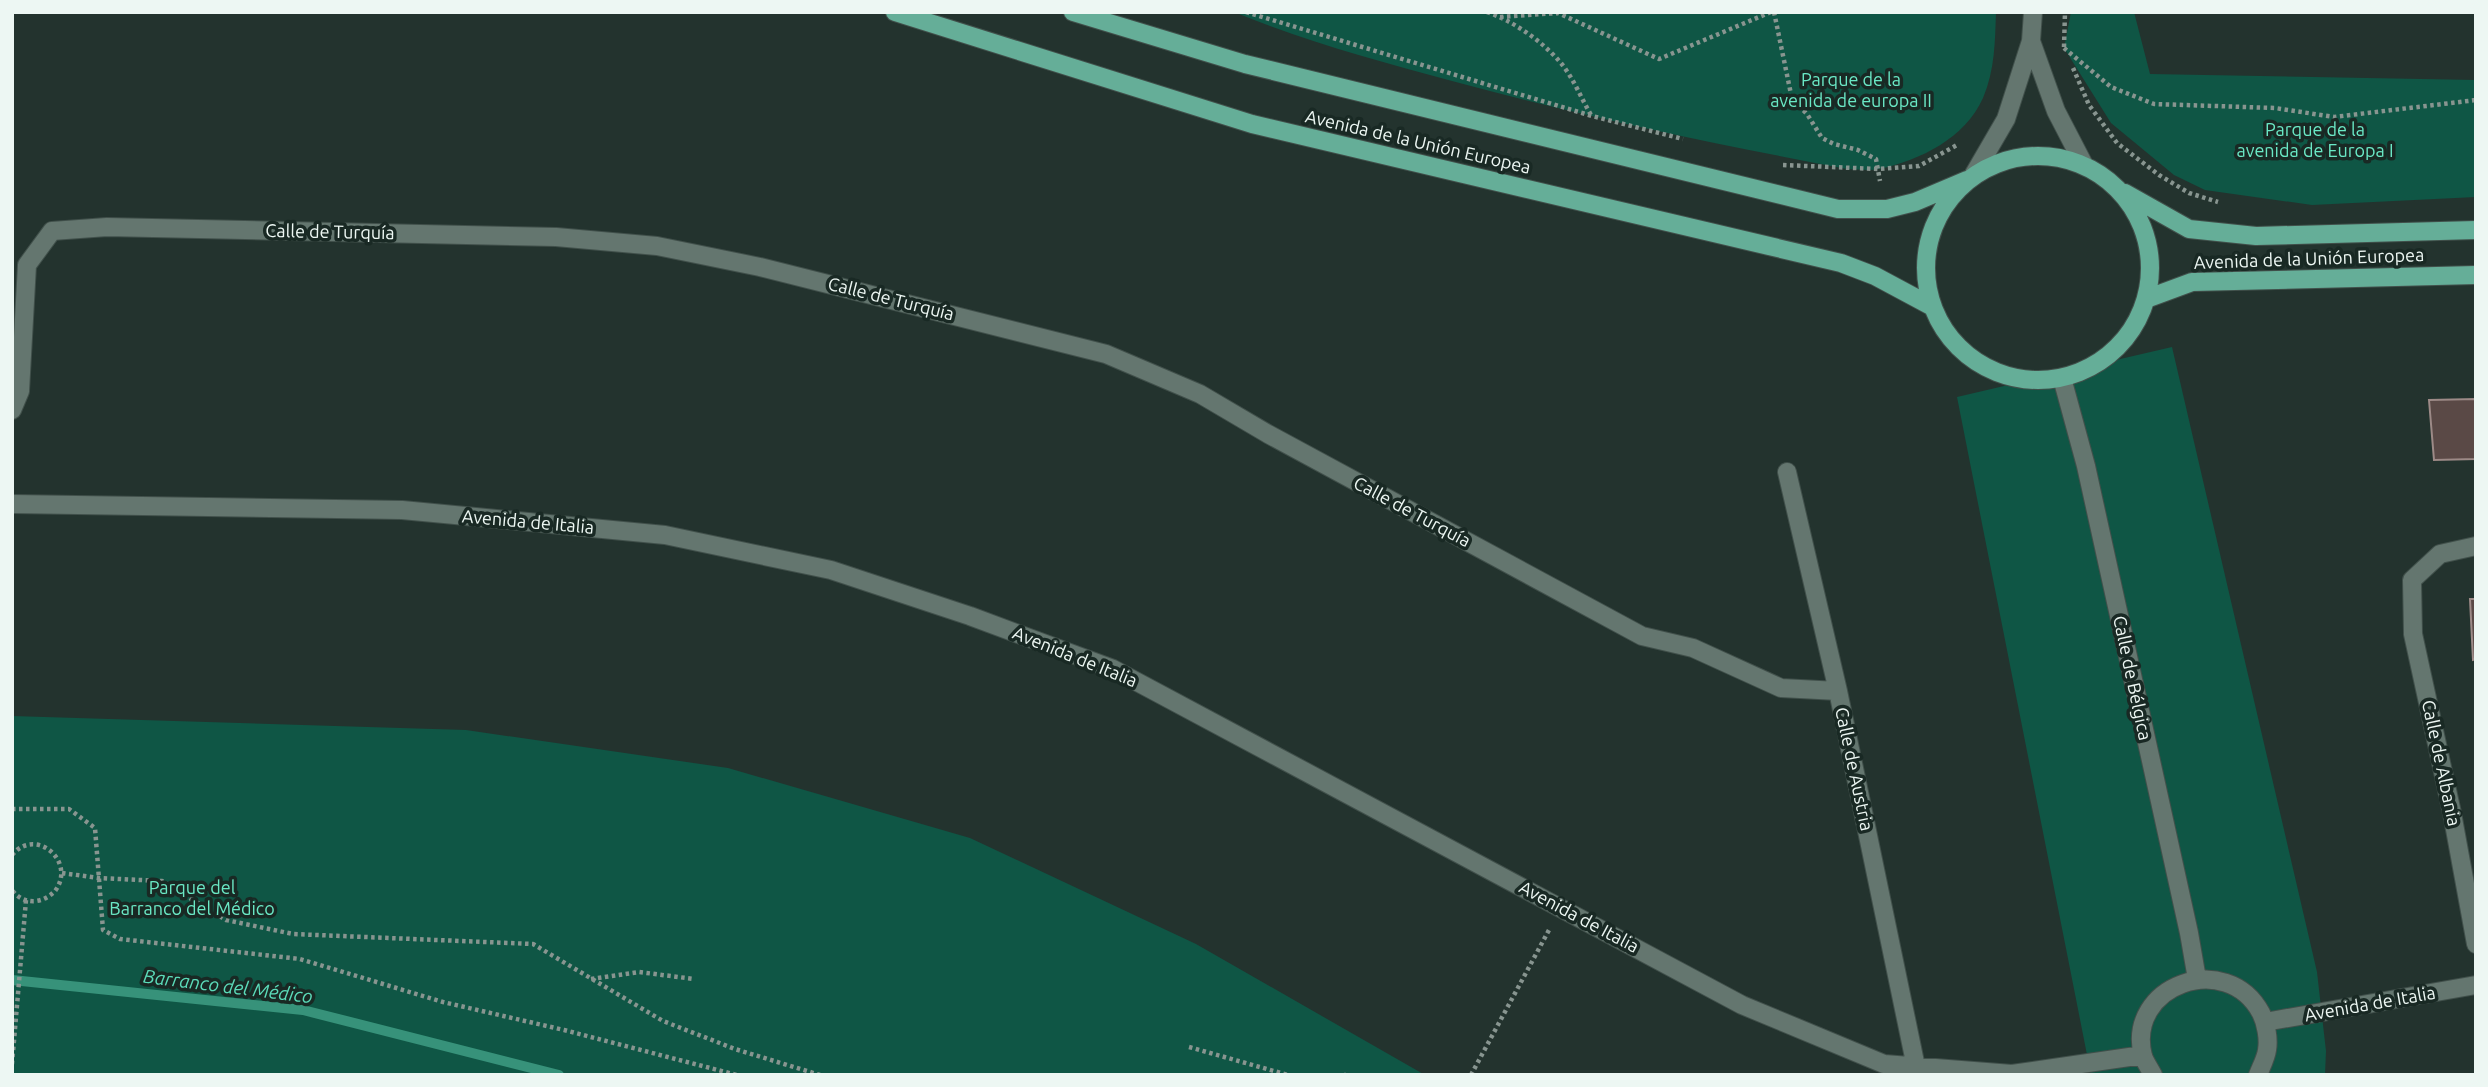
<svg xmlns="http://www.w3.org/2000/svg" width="2488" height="1087" viewBox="0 0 2488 1087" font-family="Ubuntu,sans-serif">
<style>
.green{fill:#0f5645}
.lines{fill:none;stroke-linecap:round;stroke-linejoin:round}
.stream{stroke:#37927a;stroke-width:10}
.building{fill:#5a4946;stroke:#9d8a87;stroke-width:2}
.minor-casing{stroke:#41504b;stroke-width:20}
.major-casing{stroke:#41504b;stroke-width:20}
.path{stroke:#889590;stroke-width:4.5;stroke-dasharray:3.5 3.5;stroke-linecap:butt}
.minor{stroke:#64766f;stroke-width:18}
.major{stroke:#65ae98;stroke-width:18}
.labels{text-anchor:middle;stroke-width:7;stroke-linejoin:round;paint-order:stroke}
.park-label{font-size:18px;fill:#6ae8c5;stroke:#192924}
.street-label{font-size:18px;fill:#edf7f3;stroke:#192924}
.water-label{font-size:19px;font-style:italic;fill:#5bdbb9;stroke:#192924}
</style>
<rect width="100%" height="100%" fill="#23332e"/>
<path class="green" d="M1234 12H1996C1995 41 1995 70 1983 98 1965 138 1921 160 1879 169 1869 171 1857 169 1847 169 1714 144 1582 116 1452 81 1378 61 1305 41 1234 12Z
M2071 12H2134L2150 74 2476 80V197L2312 205 2205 190 2174 175 2111 123 2064 48Z
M2172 347 2317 972 2326 1051 2325 1075H2091L1957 397Z
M12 716 466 730 728 768 970 838 1196 944 1425 1075H12Z"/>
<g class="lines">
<path class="stream" d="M12 980 303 1010 559 1075"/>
</g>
<path class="building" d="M2476 399V459L2434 460 2429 400Z
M2470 599H2476V659L2473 660Z"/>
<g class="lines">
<g class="minor-casing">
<path id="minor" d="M2031 41 2056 111 2084 165
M1974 174 2006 119 2031 41 2033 12
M2062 378 2086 466 2189 933 2197 979
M12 410 20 391 27 265 52 231 107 227 556 237 657 246 760 267 1106 354 1200 394 1268 434 1642 636 1693 648 1781 688 1838 691
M1787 472 1838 691 1916 1067
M12 504 402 510 665 535 831 570 970 616 1113 669 1742 1005 1884 1064 2012 1074 2143 1055
M2476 546 2440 554 2412 580 2413 634 2452 813 2476 944
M2265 1022 2476 985
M2153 1075C2150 1069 2145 1062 2143 1056 2125 985 2227 949 2261 1013 2266 1023 2269 1039 2267 1050 2266 1058 2261 1067 2258 1075"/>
</g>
<g class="major-casing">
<path id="major" d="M895 12 1252 124 1841 263 1875 276 1931 306
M1073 12 1245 64 1838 209H1887L1915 202 1967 180
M1926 268a112 112 0 1 1 224 0a112 112 0 1 1-224 0Z
M2125 193 2189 229 2256 236 2476 230
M2146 299 2192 282 2476 275"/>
</g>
<path class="path" d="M1246 12 1592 116 1683 139
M1487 12C1513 21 1542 41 1560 62 1573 77 1581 98 1591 115
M1774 12 1792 99 1807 114 1822 138 1834 144 1858 150 1876 159 1880 181
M1500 17 1558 13 1659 59 1771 12
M2064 47 2065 12
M2064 48 2111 87 2154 104 2275 108 2334 117 2476 100
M2073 68 2089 105 2117 143 2159 175 2189 193 2218 202
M1783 165 1878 169 1919 166 1957 145
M12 809H69L95 828 103 930 120 939 300 959 443 1002 564 1030 737 1075
M12 855C36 826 77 862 55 891 50 896 44 900 36 901 26 902 18 898 12 890
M62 873 99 878 162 881 226 920 293 934 533 944 663 1021 735 1049 820 1075
M591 979 639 972 694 979
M1189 1047 1288 1075
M12 1064 26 900
M1344 1075H1346
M1471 1075 1549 930"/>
<use href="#minor" class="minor"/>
<use href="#major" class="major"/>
</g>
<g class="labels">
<g class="park-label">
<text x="1851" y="86">Parque de la<tspan x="1851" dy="21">avenida de europa II</tspan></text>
<text x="2315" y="136">Parque de la<tspan x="2315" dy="21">avenida de Europa I</tspan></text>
<text x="192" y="894">Parque del<tspan x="192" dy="21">Barranco del Médico</tspan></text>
</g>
<g class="street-label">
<text transform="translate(1418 142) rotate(13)" y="6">Avenida de la Unión Europea</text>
<text transform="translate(330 232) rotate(1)" y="6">Calle de Turquía</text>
<text transform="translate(2309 259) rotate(-2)" y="6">Avenida de la Unión Europea</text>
<text transform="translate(891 299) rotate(14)" y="6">Calle de Turquía</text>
<text transform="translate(1412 512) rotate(28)" y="6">Calle de Turquía</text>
<text transform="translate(528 522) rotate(5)" y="6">Avenida de Italia</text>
<text transform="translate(1075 657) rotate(22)" y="6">Avenida de Italia</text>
<text transform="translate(2132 678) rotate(78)" y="6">Calle de Bélgica</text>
<text transform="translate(2441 763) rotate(78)" y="6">Calle de Albania</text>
<text transform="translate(1854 769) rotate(78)" y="6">Calle de Austria</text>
<text transform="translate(1579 917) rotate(28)" y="6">Avenida de Italia</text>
<text transform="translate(2370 1004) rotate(-10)" y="6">Avenida de Italia</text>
</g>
<g class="water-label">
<text transform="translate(228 986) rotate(7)" y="7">Barranco del Médico</text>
</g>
</g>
<rect width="2488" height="1087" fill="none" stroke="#edf7f3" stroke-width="28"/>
</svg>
